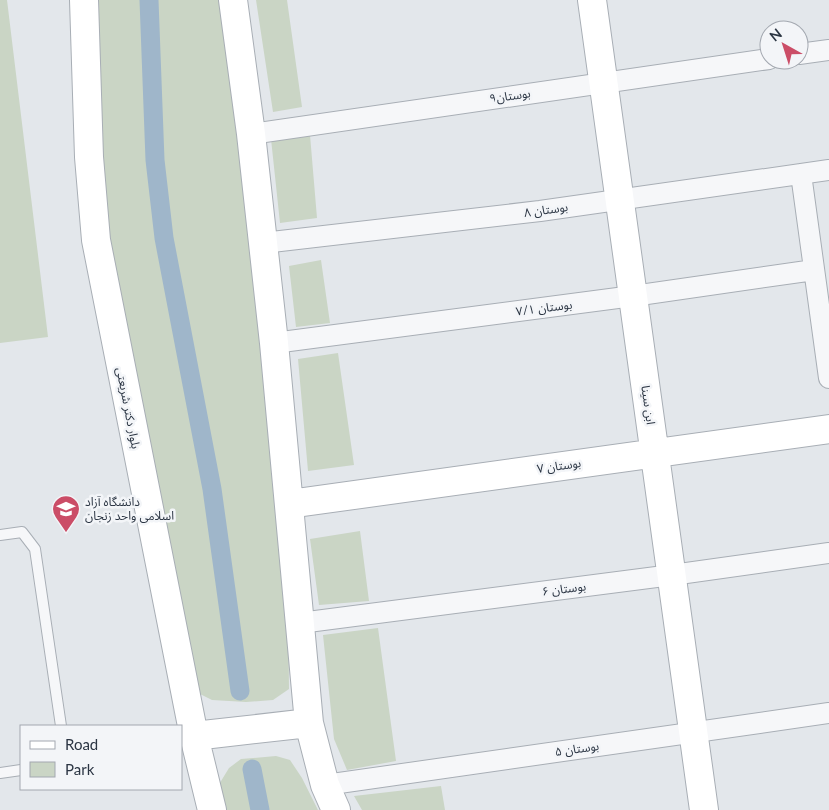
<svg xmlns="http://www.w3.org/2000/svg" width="829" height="810" viewBox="0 0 829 810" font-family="Lato,'Noto Sans Arabic',sans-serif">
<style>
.green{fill:#cad5c5}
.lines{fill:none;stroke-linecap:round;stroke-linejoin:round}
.canal{stroke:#9fb6ca;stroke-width:19}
.lane-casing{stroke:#a8aeb5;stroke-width:12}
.street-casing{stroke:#a8aeb5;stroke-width:22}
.secondary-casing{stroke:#a8aeb5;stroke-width:30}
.lane{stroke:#f6f7f9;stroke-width:10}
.street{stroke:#f6f7f9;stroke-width:20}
.secondary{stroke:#fff;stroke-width:28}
.labels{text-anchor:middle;stroke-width:5;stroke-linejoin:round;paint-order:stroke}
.street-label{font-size:12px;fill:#2b3543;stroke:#f3f5f8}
.poi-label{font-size:12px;fill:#2b3543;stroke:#f3f5f8;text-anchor:start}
</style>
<rect width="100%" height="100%" fill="#e3e7eb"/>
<path class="green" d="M0 0H7L48 337 0 343Z
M95 0H221L243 172 288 599 289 689 273 700 246 702 212 700 200 694 172 576 108 253Z
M256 0H287L302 107 273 112Z
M310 135 317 218 280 223 271 139Z
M321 260 330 323 296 327 289 266Z
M338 353 354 465 308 471 298 359Z
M360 531 369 601 319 605 310 539Z
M378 628 396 761 347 770 334 739 323 635Z
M276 756 290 760 302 778 318 810H224L218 786 229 768 241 759Z
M441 786 445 810H362L354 796Z"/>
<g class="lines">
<path class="canal" d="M149 0 155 160 164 238 212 489 240 691
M252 769 260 810"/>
<g class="lane-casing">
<path id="lane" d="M0 535 22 532 35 549 61 726
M0 773 21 770"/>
</g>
<g class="street-casing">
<path id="street" d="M799 54 829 50
M251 134 769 59
M801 174 829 378
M263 243 540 211 829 170
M274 343 633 296 814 270
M300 623 672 575 829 553
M325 785 829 713"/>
</g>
<g class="secondary-casing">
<path id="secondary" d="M84 0 89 157 96 240 194 736 212 810
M233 0 251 134 274 343 309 723 325 785 336 810
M592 0 704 810
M289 504 829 429
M194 736 309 723"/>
</g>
<use href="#lane" class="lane"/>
<use href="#street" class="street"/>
<use href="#secondary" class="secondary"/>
</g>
<defs>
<g id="university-pin" transform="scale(1.4375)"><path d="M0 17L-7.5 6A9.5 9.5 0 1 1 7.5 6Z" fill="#cb4d67" stroke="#f3f5f8"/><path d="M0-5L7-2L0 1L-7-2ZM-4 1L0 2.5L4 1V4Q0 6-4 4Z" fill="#fff"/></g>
</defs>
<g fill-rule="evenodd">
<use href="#university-pin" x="66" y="509"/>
</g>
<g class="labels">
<g class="street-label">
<text transform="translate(510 96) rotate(-8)" y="4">بوستان۹</text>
<text transform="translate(546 210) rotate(-8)" y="4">بوستان ۸</text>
<text transform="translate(544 308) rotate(-7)" y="4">بوستان ۷/۱</text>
<text transform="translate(648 405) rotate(82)" y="4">ابن سینا</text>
<text transform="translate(128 408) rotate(79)" y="4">بلوار دکتر شریعتی</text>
<text transform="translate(559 466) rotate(-8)" y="4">بوستان ۷</text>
<text transform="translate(564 589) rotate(-7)" y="4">بوستان ۶</text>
<text transform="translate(577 749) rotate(-8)" y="4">بوستان ۵</text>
</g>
<g class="poi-label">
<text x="85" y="506">دانشگاه آزاد<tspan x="85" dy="14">اسلامی واحد زنجان</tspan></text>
</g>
</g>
<rect x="20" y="725" width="162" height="65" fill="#f3f5f8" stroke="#a3a8b0"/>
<rect x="30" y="741" width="25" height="8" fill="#ffffff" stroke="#a3a8b0"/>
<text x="65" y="750" font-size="15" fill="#2b3543">Road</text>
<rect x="30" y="762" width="25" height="15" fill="#cad5c5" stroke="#a3a8b0"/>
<text x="65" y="775" font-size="15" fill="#2b3543">Park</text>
<g transform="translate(784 45) rotate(321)"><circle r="24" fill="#f3f5f8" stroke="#a3a8b0"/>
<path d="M0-4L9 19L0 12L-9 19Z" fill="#cb4d67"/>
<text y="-8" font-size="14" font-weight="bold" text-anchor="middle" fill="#2b3543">N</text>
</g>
</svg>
